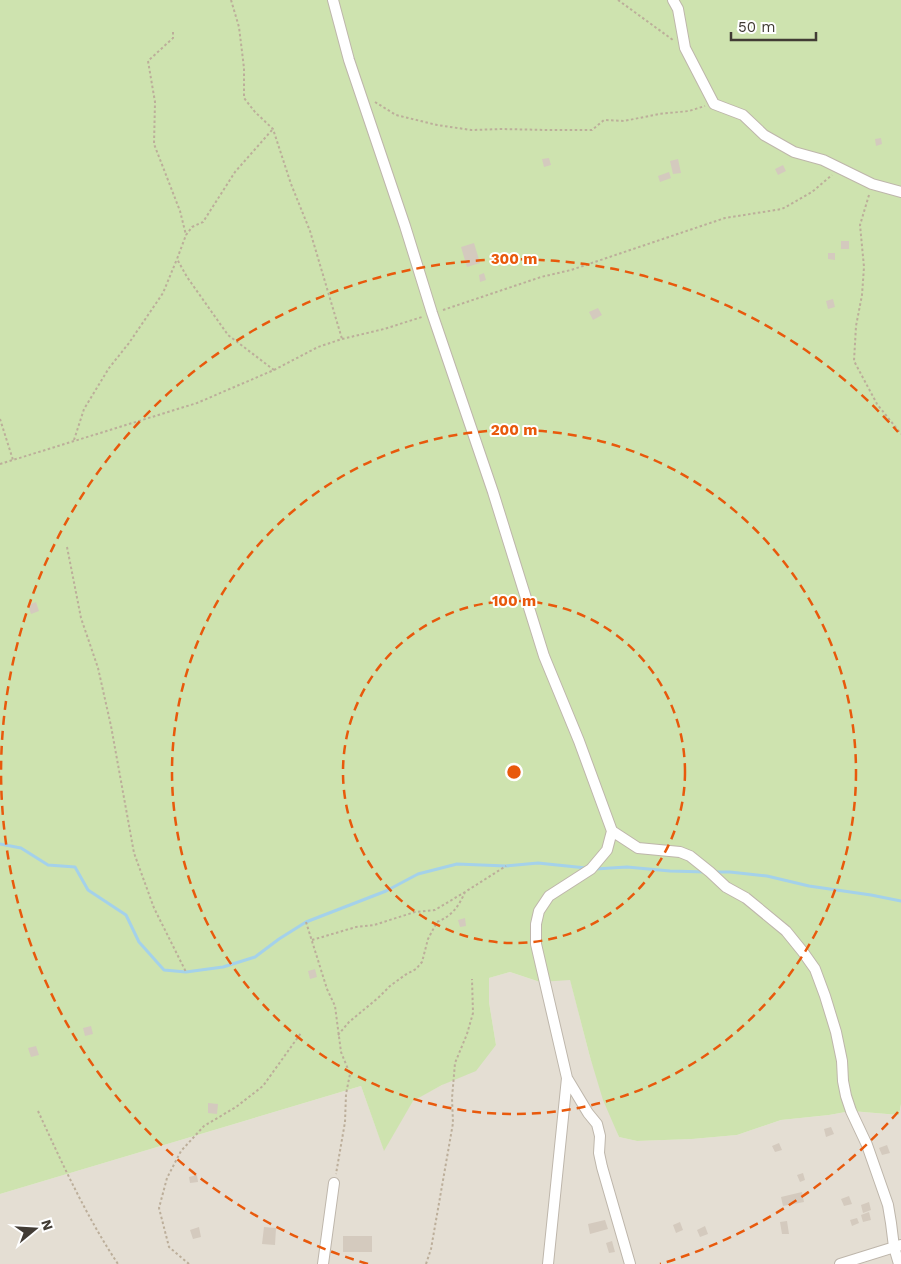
<svg xmlns="http://www.w3.org/2000/svg" width="901" height="1264" viewBox="0 0 901 1264" font-family="'Work Sans',sans-serif">
<style>
.residential{fill:#e4ded3}
.green{fill:#cee3af}
.lines{fill:none;stroke-linecap:round;stroke-linejoin:round}
.stream{stroke:#a4d1ea;stroke-width:3}
.building{fill:#d4cabe}
.minor-casing{stroke:#beb6ab;stroke-width:12}
.path{stroke:#bcae9a;stroke-width:2;stroke-dasharray:2.5 2.5;stroke-linecap:butt}
.minor{stroke:#fff;stroke-width:10}
.ring{fill:none;stroke:#e8590c;stroke-width:2.5;stroke-dasharray:9 6}
.centre{fill:#e8590c;stroke:#fff;stroke-width:2.5}
.ring-label{font-size:15px;text-anchor:middle;font-weight:bold;fill:#e8590c;stroke:#fff;stroke-width:4;stroke-linejoin:round;paint-order:stroke}
</style>
<rect width="100%" height="100%" fill="#f1ece4"/>
<path class="residential" d="M510 972 540 982 570 979 590 1057 619 1137 637 1141 692 1139 737 1135 781 1120 829 1115 851 1111 899 1115 901 1104V1264H0V1194L361 1086 384 1150 413 1100 442 1085 496 1045 489 1002V978Z"/>
<path class="green" d="M0 0H901V1104L899 1115 851 1111 829 1115 781 1120 737 1135 692 1139 637 1141 619 1137 603 1100 590 1057 570 980 540 982 510 972 489 978V1002L496 1045 476 1071 442 1085 413 1101 384 1151 361 1086 0 1194Z"/>
<g class="lines">
<path class="stream" d="M0 844 21 848 48 865 75 867 88 890 126 915 139 942 164 970 186 972 223 967 255 957 279 939 306 922 386 891 418 874 457 864 506 866 538 863 586 868
M595 869 627 867 670 871 706 872
M714 872H730L767 876 809 886 871 895 901 901"/>
</g>
<path class="building" d="M881 138 882 144 876 146 875 139Z
M549 158 551 165 544 167 542 159Z
M678 159 681 173 673 174 670 161Z
M783 165 786 171 778 175 775 169Z
M669 172 671 178 660 182 658 176Z
M841 241H849V249H841Z
M474 243 480 263 467 267 461 247Z
M828 253H835V260L828 259Z
M484 273 486 280 480 282 479 275Z
M833 299 835 307 828 309 826 301Z
M598 308 602 315 593 320 589 312Z
M36 602 39 611 31 614 28 605Z
M465 918 466 926 460 927 458 920Z
M315 969 317 977 310 979 308 971Z
M91 1026 93 1034 85 1036 83 1028Z
M36 1046 39 1055 31 1057 28 1048Z
M208 1103 218 1104 217 1114 208 1113Z
M831 1127 834 1134 826 1137 824 1129Z
M779 1143 782 1150 775 1152 772 1146Z
M887 1145 890 1153 882 1155 879 1148Z
M803 1173 805 1180 800 1182 797 1175Z
M197 1175 198 1182 190 1183 189 1177Z
M802 1192 804 1202 783 1206 781 1197Z
M849 1196 852 1204 844 1206 841 1199Z
M869 1202 871 1210 863 1213 861 1205Z
M869 1212 871 1220 863 1222 861 1215Z
M857 1218 859 1223 852 1226 850 1220Z
M605 1220 608 1229 590 1234 588 1224Z
M787 1221 789 1234H782L780 1222Z
M680 1222 683 1230 676 1233 673 1225Z
M705 1226 708 1234 700 1237 697 1230Z
M199 1227 201 1237 193 1239 190 1230Z
M264 1227 276 1228 275 1245 262 1244Z
M343 1236H372V1252H343Z
M612 1241 615 1252 609 1253 606 1243Z"/>
<g class="lines">
<g class="minor-casing">
<path id="minor" d="M333 0 349 60 405 226 432 313 493 492 544 656 579 741 612 831 607 850 591 869 549 896 539 911 536 924V944L567 1078 588 1113 597 1124 600 1136 599 1153 602 1167 630 1264
M673 0 678 9 685 48 714 104 743 115 764 135 794 152 823 160 872 184 901 192
M612 831 638 848 680 852 690 856 710 872 726 887 746 898 786 931 803 952 815 969 825 996 836 1032 842 1061 843 1081 846 1096 851 1111 867 1145 888 1205 891 1223 894 1247 899 1264
M323 1264 334 1183
M548 1264 567 1078
M840 1264 901 1245"/>
</g>
<path class="path" d="M231 0 239 27 244 68V98L255 112 273 129 291 184 310 231 342 339
M618 0 673 40
M173 32V38L148 61 155 102 154 144 180 211 186 235
M375 102 396 115 437 125 471 130 501 129 547 130H592L604 120 624 121 659 114 689 111 705 106
M272 130 235 172 203 222 192 227 186 235 177 259 187 277 228 335 274 370
M869 195 860 225 864 267 862 295 856 326 854 361 877 404 901 434
M443 310 541 277 571 270 725 218 782 209 812 192 832 175
M0 419 13 460
M74 440 84 409 109 368 129 343 163 293 177 259
M0 464 197 403 274 370 318 347 342 339 384 329 422 317
M67 547 81 618 98 668 111 726 134 853 154 908 186 972
M306 922 327 989 335 1006 341 1052 350 1074 346 1094 345 1122 336 1174
M312 940 356 927 374 925 415 912 435 910 465 892 506 866
M338 1035 349 1022 378 998 390 986 405 975 416 969 422 962 428 939 437 922C452 916 459 906 465 892
M38 1111C62 1163 86 1216 118 1264
M189 1264 169 1247 159 1208 167 1178 181 1151 204 1126 236 1107 263 1086 301 1033
M426 1264 431 1249 453 1123 452 1098 455 1063 467 1034 473 1013 472 979"/>
<use href="#minor" class="minor"/>
</g>
<g class="ring">
<circle cx="514" cy="772" r="171"/>
<circle cx="514" cy="772" r="342"/>
<path d="M898 1112A513 513 0 0 1 660 1264M368 1264A513 513 0 1 1 898 432"/>
</g>
<circle cx="514" cy="772" r="8" class="centre"/>
<g class="ring-label">
<text x="514" y="264">300 m</text>
<text x="514" y="435">200 m</text>
<text x="514" y="606">100 m</text>
</g>
<g transform="translate(35 1229) rotate(72)" stroke="#ffffff" stroke-width="4" paint-order="stroke">
<path d="M0-4L9 19L0 12L-9 19Z" fill="#423c35"/>
<text y="-8" font-size="14" font-weight="bold" text-anchor="middle" fill="#423c35">N</text>
</g>
<path d="M731 32v8h85v-8" fill="none" stroke="#423c35" stroke-width="2.5"/>
<text x="738" y="32" font-size="15" fill="#423c35" stroke="#ffffff" stroke-width="4" paint-order="stroke">50 m</text>
</svg>
